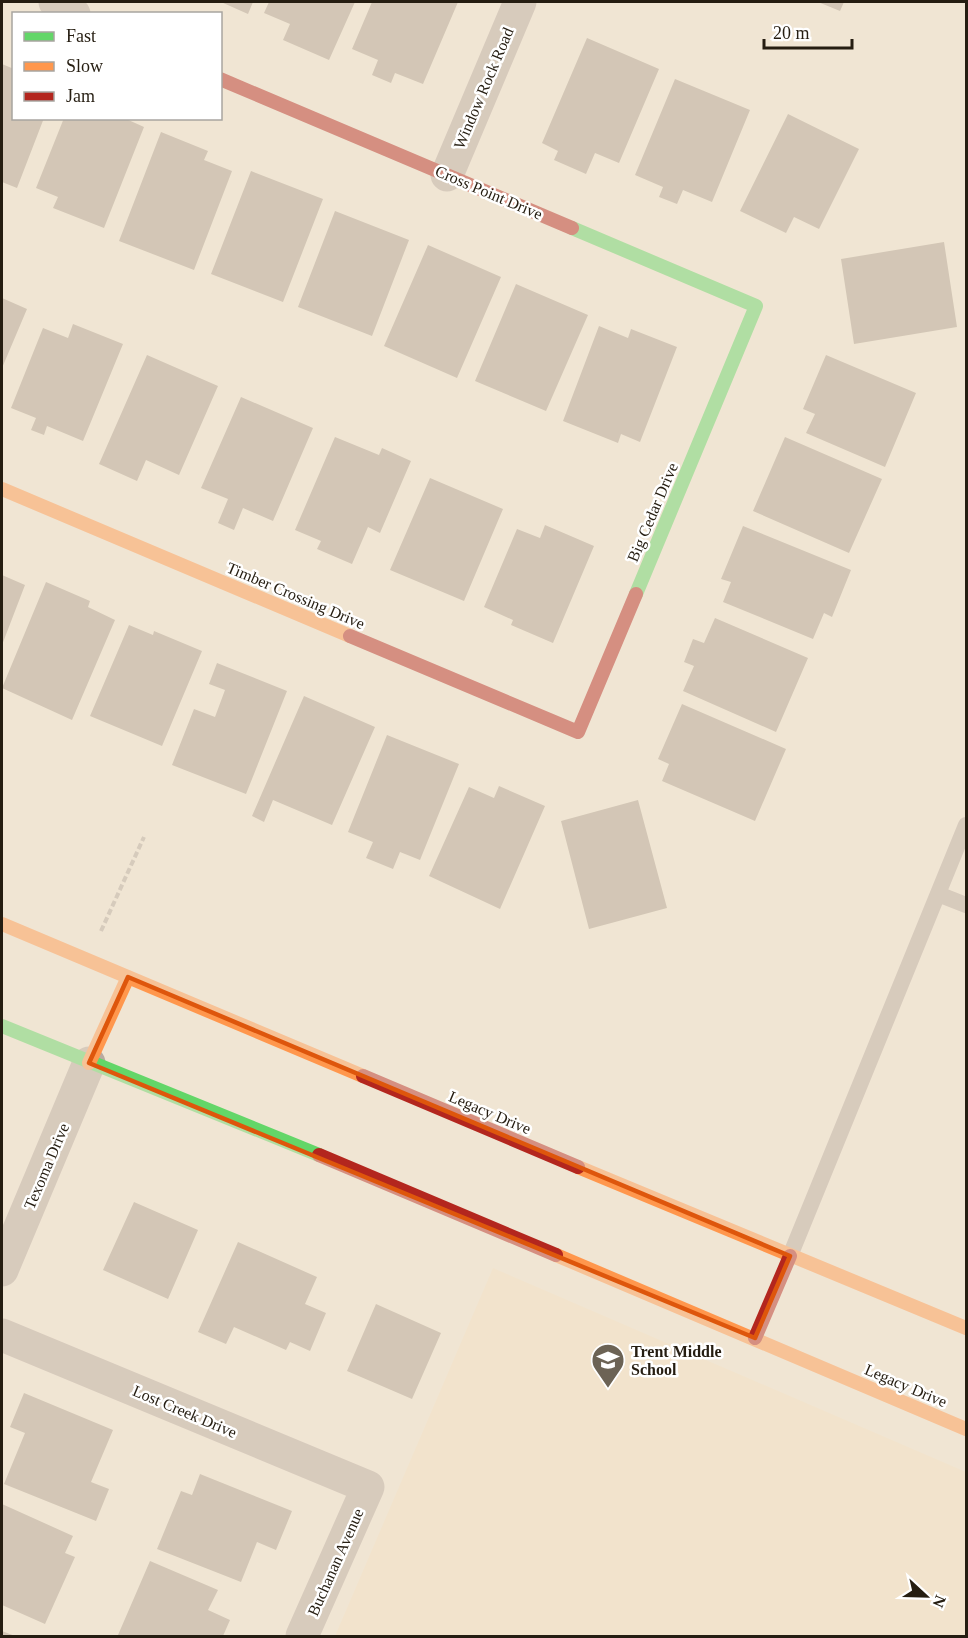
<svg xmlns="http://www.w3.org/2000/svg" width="968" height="1638" viewBox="0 0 968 1638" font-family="Georgia,serif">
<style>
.built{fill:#f3e1c4}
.building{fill:#afa192}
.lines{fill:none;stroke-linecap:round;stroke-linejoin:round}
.path{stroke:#b6aaa0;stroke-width:4;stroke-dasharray:6 3;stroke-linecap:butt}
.lane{stroke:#b9aaa1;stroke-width:16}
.street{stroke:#b9aaa1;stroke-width:33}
.fast{stroke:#63d668;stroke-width:14}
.slow{stroke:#ff974d;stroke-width:14}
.jam{stroke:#b3261e;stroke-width:14}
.marked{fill:none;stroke:#de560c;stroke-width:4.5;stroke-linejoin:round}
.labels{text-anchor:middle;stroke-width:5;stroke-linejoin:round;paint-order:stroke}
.street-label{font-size:16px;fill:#251d11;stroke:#fff}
.poi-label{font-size:16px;font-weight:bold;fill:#251d11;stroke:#fff;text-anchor:start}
</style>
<rect width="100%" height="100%" fill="#f0e5d3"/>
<path class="built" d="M493 1268 966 1472V1636H335Z"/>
<path class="building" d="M221 2H253L248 14Z
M269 2H355L329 60 283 40 290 24 264 13Z
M372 2H458L423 84 395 73 391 83 372 75 378 60 352 49Z
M818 2H844L840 11Z
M587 38 659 69 619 163 595 153 586 174 554 160 558 151 542 143Z
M2 64 14 69V118H44L17 188 2 182Z
M675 79 750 110 712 202 683 190 677 204 659 197 663 187 635 175Z
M788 114 859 149 819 229 794 217 786 233 740 211Z
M64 118H124L144 127 104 228 53 208 58 197 36 188Z
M161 132 208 151 204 160 232 171 194 270 119 241Z
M251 171 323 199 283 302 211 274Z
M335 211 409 240 372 336 298 307Z
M944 242 957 327 854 344 841 259Z
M428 245 501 277 457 378 384 346Z
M516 284 588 315 546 411 475 381Z
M2 298 27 309 2 368Z
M73 324 123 344 83 441 47 426 44 435 31 430 36 418 11 408 43 328 68 338Z
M599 326 628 338 631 329 677 347 640 442 621 434 618 443 563 421Z
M147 355 218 386 179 475 146 460 137 481 99 464Z
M826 355 916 393 885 467 806 433 815 414 803 409Z
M241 397 313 428 273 521 243 508 234 530 218 523 228 499 201 488Z
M335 437 379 455 382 448 411 461 380 533 368 527 352 564 317 549 321 541 295 530Z
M785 437 882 479 849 553 753 511Z
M430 478 503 509 464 601 390 570Z
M545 525 594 546 553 643 511 625 513 620 484 607 517 529 540 538Z
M743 526 851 570 832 617 824 613 813 639 723 602 731 582 721 579Z
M2 575 25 585 2 645Z
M46 582 90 601 88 607 115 620 72 720 2 688Z
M715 618 808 658 776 732 683 691 694 666 684 662 693 639 704 643Z
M129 625 153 635 154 631 202 651 162 746 90 716Z
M217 663 287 691 246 794 172 765 194 709 215 717 225 690 209 684Z
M304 696 375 727 332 825 273 800 264 822 252 816Z
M682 704 786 749 755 821 662 781 669 764 658 759Z
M387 735 459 764 420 860 400 852 393 869 366 858 373 842 348 832Z
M499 786 545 806 500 909 429 876 469 787 494 798Z
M638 800 667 908 589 929 561 821Z
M134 1202 198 1230 168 1299 103 1270Z
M238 1242 317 1277 305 1304 326 1313 310 1351 290 1342 286 1350 234 1327 226 1344 198 1332Z
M376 1304 441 1333 412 1399 347 1371Z
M24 1393 113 1430 91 1482 109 1489 96 1521 4 1484 25 1433 10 1427Z
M200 1474 292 1511 276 1550 257 1542 241 1582 157 1549 181 1491 192 1495Z
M2 1504 73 1536 65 1553 75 1557 45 1624 2 1605Z
M150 1561 218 1590 208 1610 230 1620 223 1636 118 1635Z
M2 1631 15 1636H2Z"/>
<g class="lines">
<path class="path" d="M101 931 144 837"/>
<path class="lane" d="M938 894 966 905
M790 1256 966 825"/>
<path class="street" d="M55 2 74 14
M447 175 520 2
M2 1270 89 1063
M2 1335 368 1487 302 1636"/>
<path class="fast" d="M572 228 756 306 636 594
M2 1026 319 1155"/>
<path class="slow" d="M2 489 350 636
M2 924 363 1076
M89 1063 128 977
M578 1167 966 1328
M556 1255 966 1429"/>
<path class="jam" d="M220 79 572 228
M350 636 578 732 636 594
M363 1076 578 1167
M319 1155 556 1255
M755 1338 790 1256"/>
</g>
<path d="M0 0H968V1638H0ZM128 977 790 1256 755 1338 89 1063Z" fill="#f0e5d3" fill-opacity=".55" fill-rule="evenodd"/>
<path class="marked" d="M128 977 790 1256 755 1338 89 1063Z"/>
<defs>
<g id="school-pin" transform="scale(1.725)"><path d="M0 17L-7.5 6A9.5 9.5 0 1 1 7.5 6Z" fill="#6c6355" stroke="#fff"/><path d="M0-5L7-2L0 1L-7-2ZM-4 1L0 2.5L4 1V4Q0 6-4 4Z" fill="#fff"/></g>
</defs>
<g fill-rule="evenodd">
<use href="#school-pin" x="608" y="1360"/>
</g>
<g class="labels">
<g class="street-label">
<text transform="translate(483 88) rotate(-67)" y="6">Window Rock Road</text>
<text transform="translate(489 192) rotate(23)" y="6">Cross Point Drive</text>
<text transform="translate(652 512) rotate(-67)" y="6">Big Cedar Drive</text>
<text transform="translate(296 595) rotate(23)" y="6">Timber Crossing Drive</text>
<text transform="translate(490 1112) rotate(23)" y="6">Legacy Drive</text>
<text transform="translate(46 1166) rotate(-67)" y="6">Texoma Drive</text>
<text transform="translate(906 1385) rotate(23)" y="6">Legacy Drive</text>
<text transform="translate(185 1411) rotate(23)" y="6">Lost Creek Drive</text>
<text transform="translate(335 1562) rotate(-66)" y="6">Buchanan Avenue</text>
</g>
<g class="poi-label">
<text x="631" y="1357">Trent Middle<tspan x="631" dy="18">School</tspan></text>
</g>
</g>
<rect width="968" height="1638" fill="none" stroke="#251d11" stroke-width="6"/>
<rect x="12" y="12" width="210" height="108" fill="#ffffff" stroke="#a8a5a0" stroke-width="1.5"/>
<rect x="24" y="32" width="30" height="9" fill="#63d668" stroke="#a8a5a0" stroke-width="1.5"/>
<text x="66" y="42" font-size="18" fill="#251d11">Fast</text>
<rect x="24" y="62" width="30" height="9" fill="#ff974d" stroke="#a8a5a0" stroke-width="1.5"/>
<text x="66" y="72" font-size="18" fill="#251d11">Slow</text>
<rect x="24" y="92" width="30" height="9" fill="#b3261e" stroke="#a8a5a0" stroke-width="1.5"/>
<text x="66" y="102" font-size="18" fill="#251d11">Jam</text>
<g transform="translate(926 1596) rotate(112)" stroke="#ffffff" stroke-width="4.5" paint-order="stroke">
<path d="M0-4.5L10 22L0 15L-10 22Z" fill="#251d11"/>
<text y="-9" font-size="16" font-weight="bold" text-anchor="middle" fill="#251d11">N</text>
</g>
<path d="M764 39v9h88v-9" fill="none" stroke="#251d11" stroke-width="3"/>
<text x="773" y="39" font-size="18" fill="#251d11" stroke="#ffffff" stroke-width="4.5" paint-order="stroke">20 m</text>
</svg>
